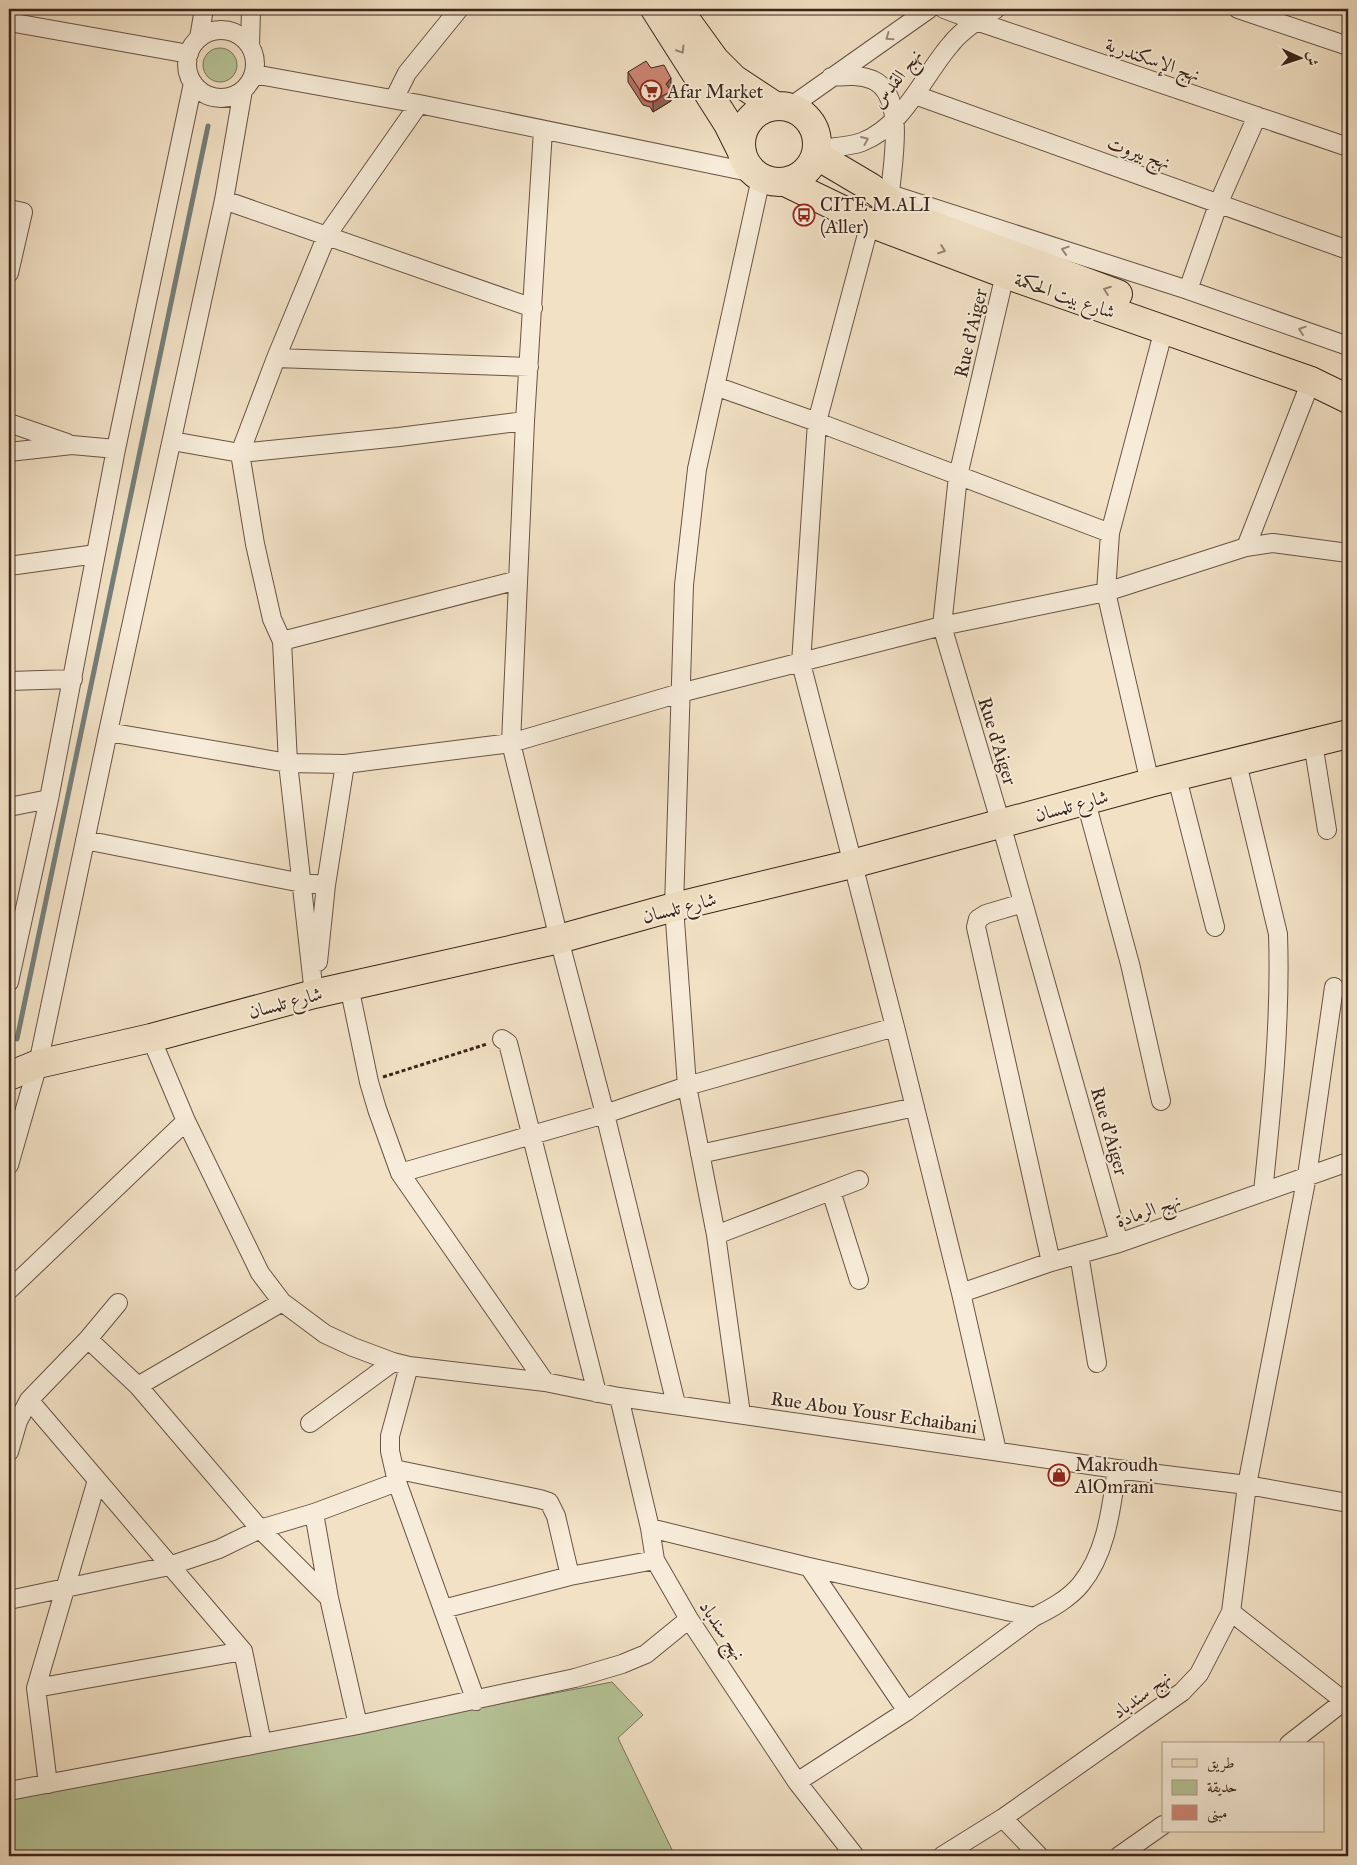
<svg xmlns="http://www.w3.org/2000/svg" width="1357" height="1865" viewBox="0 0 1357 1865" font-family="'IM FELL Great Primer',Amiri,serif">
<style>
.green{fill:#b6c498;stroke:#78745a}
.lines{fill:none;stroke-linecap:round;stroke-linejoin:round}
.stream{stroke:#757f7a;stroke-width:5}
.minor-casing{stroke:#695346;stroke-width:20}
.primary-casing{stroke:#3b241b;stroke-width:30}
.path{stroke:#3b241b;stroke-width:3;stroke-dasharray:4 2.5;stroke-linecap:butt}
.minor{stroke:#f7ecd9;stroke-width:18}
.primary{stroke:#f2e1c5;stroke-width:28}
.wall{fill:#b37365;stroke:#3b241b}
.shaded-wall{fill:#925e53;stroke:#3b241b}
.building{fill:#d08676;stroke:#3b241b}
.oneway{stroke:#99887a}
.oneway2{stroke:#968270}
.labels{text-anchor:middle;stroke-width:4;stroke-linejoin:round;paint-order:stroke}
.street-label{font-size:19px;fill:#3b241b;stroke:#f7ecd9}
.poi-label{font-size:19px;fill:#3b241b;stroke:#f7ecd9;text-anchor:start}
</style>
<rect width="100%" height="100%" fill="#f2e1c5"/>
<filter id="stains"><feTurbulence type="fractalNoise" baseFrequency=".004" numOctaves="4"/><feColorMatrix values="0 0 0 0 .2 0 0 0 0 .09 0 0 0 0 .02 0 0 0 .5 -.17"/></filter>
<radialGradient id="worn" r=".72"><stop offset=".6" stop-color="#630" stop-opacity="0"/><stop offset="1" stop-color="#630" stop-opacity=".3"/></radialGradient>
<path class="green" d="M203 65a17 17 0 1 1 34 0a17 17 0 1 1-34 0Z
M612 1682 643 1715 618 1738 675 1856H9V1799Z"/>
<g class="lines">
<path class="stream" d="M226 12 227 9
M17 1039 208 126"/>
<g class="minor-casing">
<path id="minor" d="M944 9 976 21 1348 147
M1238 9 1348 46
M9 22 189 54
M187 64a34 34 0 1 1 68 0a34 34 0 1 1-68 0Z
M199 38 204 9
M250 46 251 9
M254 74 419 104 754 173
M831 77C845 76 859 74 873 80 907 96 892 164 890 194
M915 95 1348 250
M394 99 407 73 459 9
M790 107 929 9
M543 130 525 421 511 743 559 939 605 1114 676 1404
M817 149C832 147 849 147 862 142 905 125 923 76 951 44 963 29 980 19 996 9
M893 195 1188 290 1348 346
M224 200 533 308
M9 209 23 212 9 273
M870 223 817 422 801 663 895 1027 961 1293 997 1451
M1005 274 958 476 942 626 1001 824 1119 1243
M1188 290 1219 202 1257 116
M276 358 529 367
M715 386 817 422 1110 533
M9 423 67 443
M172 441 240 453 399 437 525 421
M9 452 72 445 116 449
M1246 547 1311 381
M9 566 96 554
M282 641 518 580
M9 681 73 679
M108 732 288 763 345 764 511 743 680 693 942 626 1106 592 1246 547 1273 543 1348 553
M1313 743 1327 830
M1237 763 1278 934C1281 1020 1272 1106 1263 1192
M1177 778 1215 927
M1150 783 1106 592 1110 533 1164 329
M1086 802 1130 964 1161 1101
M9 807 49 799
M85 840 302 883 326 885
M1023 903 986 914 978 919 976 927 1051 1262
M318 962 326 885 345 764
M9 982 49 799 116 449 193 83
M349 986 369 1082 377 1109 400 1173 545 1382
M314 994 288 763 282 641 272 619 255 544 240 453 276 358 327 235 419 104
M151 1038 186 1121 260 1273 282 1302 325 1334 353 1347 393 1362 409 1366 545 1382 619 1397 1117 1469 1247 1485 1348 1503
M502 1039 508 1043 597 1393
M700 1154 915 1107
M9 1165 38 1064 108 732 224 200 243 90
M400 1173 605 1114 687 1086 895 1027
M831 1191 859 1280
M716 1235 859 1180
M1079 1254 1097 1363
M9 1290 186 1121
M961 1293 1051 1262 1119 1243 1348 1162
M88 1339 138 1386 260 1529 329 1598
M409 1366 390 1436V1451L397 1482 476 1701
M138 1386 282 1302
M619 1397 650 1528 655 1560 689 1619 797 1782 855 1856
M29 1400 243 1651 262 1743
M741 1414 716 1235 687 1086 674 907 684 585 697 469 761 178
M310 1423 393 1362
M9 1452 18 1421 29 1400 88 1339 118 1303
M394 1469 540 1499 549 1502 556 1516 570 1576
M314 1513 329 1598 358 1725
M650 1528 809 1567 1034 1617
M809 1567 907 1711
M9 1600 169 1566 219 1549 260 1529 314 1513 397 1482
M443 1609 570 1576 655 1560
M1231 1612 1344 1701
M36 1688 243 1651
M1289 1744 1348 1698
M797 1782 907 1711 1034 1617C1050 1609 1069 1599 1081 1584 1107 1552 1111 1508 1117 1469
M48 1784 36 1688 97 1480
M9 1791 358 1725 575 1678 622 1664 646 1654 689 1619
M1003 1818 1039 1856
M942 1856 1003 1818 1182 1692 1199 1674 1231 1612 1247 1485 1307 1176 1334 987
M1119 1856 1163 1825"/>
</g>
<g class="primary-casing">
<path id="primary" d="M655 9 728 124 742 152
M678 9 715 60 734 79 775 106
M741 144a38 38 0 1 1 76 0a38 38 0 1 1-76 0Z
M816 155 870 187 895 206 919 220 1118 294
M785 182 870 223 1005 274 1311 381 1348 399
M9 1076 38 1064 151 1038 314 994 559 939 674 907 852 864 1150 783 1348 734"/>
</g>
<path class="path" d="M383 1077 487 1044"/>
<use href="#minor" class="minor"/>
<use href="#primary" class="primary"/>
</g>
<path class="wall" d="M651 68 671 89 670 90 671 101 653 112 650 107 643 105 628 82V72Z"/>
<path class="shaded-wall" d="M671 78V89L668 93 671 91V101L653 112V101Z"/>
<path class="building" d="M646 61 651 68 664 65 671 78 666 84 671 91 653 101 650 97 643 95 628 72Z"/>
<defs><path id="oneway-chevron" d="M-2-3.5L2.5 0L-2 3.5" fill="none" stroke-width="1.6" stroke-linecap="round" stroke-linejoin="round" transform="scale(1.25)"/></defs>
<g class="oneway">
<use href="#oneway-chevron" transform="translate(889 37) rotate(145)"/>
<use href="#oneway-chevron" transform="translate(865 140) rotate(-23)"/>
<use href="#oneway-chevron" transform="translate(1065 250) rotate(-162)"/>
<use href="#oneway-chevron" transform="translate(1302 330) rotate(-161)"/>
</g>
<g class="oneway2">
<use href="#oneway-chevron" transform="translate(681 50) rotate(58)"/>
<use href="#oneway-chevron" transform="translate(942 250) rotate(21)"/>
<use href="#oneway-chevron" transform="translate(1107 290) rotate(-160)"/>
</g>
<defs>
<g id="supermarket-ring" transform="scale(1.125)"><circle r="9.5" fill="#f7ecd9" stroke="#8f2418" stroke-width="1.5"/><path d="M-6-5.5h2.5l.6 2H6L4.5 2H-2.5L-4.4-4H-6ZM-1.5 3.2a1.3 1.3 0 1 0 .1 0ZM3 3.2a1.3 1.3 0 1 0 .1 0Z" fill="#8f2418"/></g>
<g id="bus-ring" transform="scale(1.125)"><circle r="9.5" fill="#f7ecd9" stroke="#8f2418" stroke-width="1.5"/><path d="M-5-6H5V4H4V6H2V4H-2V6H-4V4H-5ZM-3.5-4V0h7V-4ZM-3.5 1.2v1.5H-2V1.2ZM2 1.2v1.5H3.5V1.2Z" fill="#8f2418"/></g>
<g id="shop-ring" transform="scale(1.125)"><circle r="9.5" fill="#f7ecd9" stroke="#8f2418" stroke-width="1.5"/><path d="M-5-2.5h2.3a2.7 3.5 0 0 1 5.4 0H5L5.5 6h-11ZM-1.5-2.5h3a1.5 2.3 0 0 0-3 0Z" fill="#8f2418"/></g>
</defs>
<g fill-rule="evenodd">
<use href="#supermarket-ring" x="651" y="91"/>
<use href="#bus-ring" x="804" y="215"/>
<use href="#shop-ring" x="1059" y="1475"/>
</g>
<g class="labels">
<g class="street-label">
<text transform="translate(1153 59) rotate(19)" y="7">نهج الإسكندرية</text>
<text transform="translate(896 78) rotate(-52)" y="7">نهج القدس</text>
<text transform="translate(1139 152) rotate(19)" y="7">نهج بيروت</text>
<text transform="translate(1065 295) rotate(19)" y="7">شارع بيت الحكمة</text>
<text transform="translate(970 333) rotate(-77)" y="7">Rue d'Aiger</text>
<text transform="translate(998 741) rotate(73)" y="7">Rue d'Aiger</text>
<text transform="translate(1071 805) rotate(-15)" y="7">شارع تلمسان</text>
<text transform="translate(679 907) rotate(-14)" y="7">شارع تلمسان</text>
<text transform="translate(285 1002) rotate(-15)" y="7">شارع تلمسان</text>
<text transform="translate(1110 1131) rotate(74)" y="7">Rue d'Aiger</text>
<text transform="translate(1148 1210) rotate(-19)" y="7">نهج الرمادة</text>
<text transform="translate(874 1412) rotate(8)" y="7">Rue Abou Yousr Echaibani</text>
<text transform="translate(723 1630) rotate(57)" y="7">نهج سندباد</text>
<text transform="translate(1141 1694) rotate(-36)" y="7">نهج سندباد</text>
</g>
<g class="poi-label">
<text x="667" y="98">Afar Market</text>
<text x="820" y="211">CITE M.ALI<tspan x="820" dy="22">(Aller)</tspan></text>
<text x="1075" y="1471">Makroudh<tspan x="1075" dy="22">AlOmrani</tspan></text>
</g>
</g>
<rect width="1357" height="1865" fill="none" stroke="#f2e1c5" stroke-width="30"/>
<rect x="10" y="10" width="1337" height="1845" fill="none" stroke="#3b241b" stroke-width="2.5"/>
<rect x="15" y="15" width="1327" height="1835" fill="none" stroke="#3b241b"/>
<rect x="1162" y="1742" width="162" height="90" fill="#f7ecd9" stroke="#ac9c8d"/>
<rect x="1172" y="1759" width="25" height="8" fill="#f2e1c5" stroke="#ac9c8d"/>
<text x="1207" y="1768" font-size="15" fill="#3b241b">طريق</text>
<rect x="1172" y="1780" width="25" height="15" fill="#b6c498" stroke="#ac9c8d"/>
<text x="1207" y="1792" font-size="15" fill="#3b241b">حديقة</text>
<rect x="1172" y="1805" width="25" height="15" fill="#d08676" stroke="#ac9c8d"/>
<text x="1207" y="1818" font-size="15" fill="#3b241b">مبنى</text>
<g transform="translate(1300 58) rotate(93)" stroke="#f7ecd9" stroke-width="4" paint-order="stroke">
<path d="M0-4L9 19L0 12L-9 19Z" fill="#3b241b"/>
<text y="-8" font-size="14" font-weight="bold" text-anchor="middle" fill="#3b241b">ش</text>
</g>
<rect width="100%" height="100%" filter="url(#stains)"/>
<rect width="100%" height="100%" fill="url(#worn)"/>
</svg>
